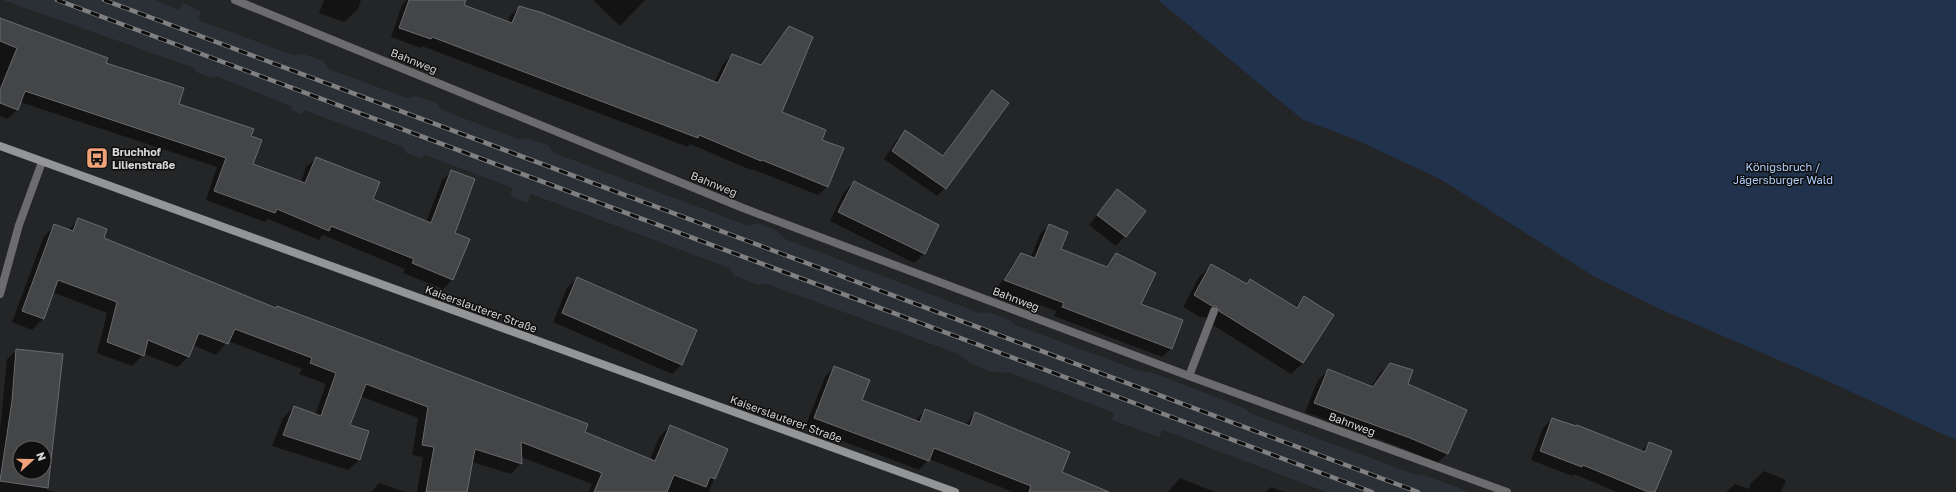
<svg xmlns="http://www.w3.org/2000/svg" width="1956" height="492" viewBox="0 0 1956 492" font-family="'Golos Text',sans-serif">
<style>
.built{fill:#2b2f36}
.green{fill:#21324c}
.shadow{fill:#0007;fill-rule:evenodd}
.building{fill:#434547;stroke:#6a6b6e;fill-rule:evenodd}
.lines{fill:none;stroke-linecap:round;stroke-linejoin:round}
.lane{stroke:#6c6c6e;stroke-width:8}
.street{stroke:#6c6c6e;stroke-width:8}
.secondary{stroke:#949597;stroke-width:8}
.rail-casing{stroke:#808082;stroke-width:4.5}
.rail{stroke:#0e0e0f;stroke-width:3;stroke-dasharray:9;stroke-linecap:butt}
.labels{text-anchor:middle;stroke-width:3;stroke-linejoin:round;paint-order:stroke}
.street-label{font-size:11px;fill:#d6d6d8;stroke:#0e0e0f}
.poi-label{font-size:11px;font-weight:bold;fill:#d6d6d8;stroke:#0e0e0f;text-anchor:start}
.park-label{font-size:11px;fill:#b4d1fe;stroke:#0e0e0f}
</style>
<rect width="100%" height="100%" fill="#242527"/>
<path class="built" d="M3 0H155L180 10 183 2 201 12 198 20 293 55 303 54 323 61 329 69 407 98 415 96 436 103 442 110 518 139 528 138 548 145 554 153 749 226 759 223 777 231 785 239 980 313 988 312 1010 320 1015 325 1140 371 1151 372 1244 408 1252 414 1414 474 1424 475 1469 492H1326L1163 430 1159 437 1112 420 1114 413 1011 373 992 372 972 364 956 353 767 284 759 285 735 276 729 268 531 194 528 203 510 196 513 188 425 155 420 158 406 153 403 147 304 110 302 114 291 110 292 107 216 76 211 78 196 72 194 68Z"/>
<path class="green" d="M1158 0H1956V440L1823 379 1660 309 1595 277 1440 179 1352 138 1303 120Z"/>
<path class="shadow" d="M324 0H361L358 9 344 22 319 13Z
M407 0H465L463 5 508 22 510 16 519 7 714 83 723 64 732 55 759 65 780 37 789 27 781 112 821 140 828 186 818 195 752 169 751 170 690 144 688 147 422 46 421 48 391 37 402 5Z
M593 0H645L620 26Z
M0 19 105 63 178 104 250 136 252 165 301 182 306 167 316 158 372 200 426 222 442 181 451 171 453 233 452 280 443 289 403 273 405 269 323 235 319 240 268 219 265 222 206 200 217 167 20 102 17 110 7 119 0 116Z
M992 92 945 188 937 196 884 159 897 140 905 132 942 157 984 100Z
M854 182 938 225 924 254 914 263 830 221 844 192Z
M1117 190 1125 236 1116 246 1089 225Z
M79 219 102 239 650 460 659 437 670 426 726 449 709 492H589L592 484 521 457V463L511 474 472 462 466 492H417L423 457 412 455 418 418 360 396 349 425 359 460 348 470 272 446 283 418 294 407 315 415 326 384 299 374 302 369 228 341 216 355 193 345 188 357 178 367 144 354 132 366 97 353 107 313 52 292 43 319 32 330 12 322 44 236 55 225 68 230Z
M1049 225 1060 250 1105 267 1117 254 1140 305 1171 349 1162 357 1054 316 1056 311 997 289 1013 263 1022 254 1031 257 1040 234Z
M1211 266 1246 285 1250 280 1294 308 1304 298 1332 315 1303 363 1291 374 1208 322 1205 317H1200L1183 307 1199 277Z
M577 278 682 364 672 374 553 322 567 288Z
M17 350 62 354 47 490 56 492H0V430L7 359ZM20 448H44V472H20Z
M1390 364 1406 384 1466 410 1447 454 1437 463 1400 447 1305 412 1318 380 1328 370 1371 387 1380 373Z
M834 367 861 401 915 421 925 410 965 425 975 413 1061 472 1075 492H1013L929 459 919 470 805 427 825 377Z
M1552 419 1640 452 1649 443 1654 492H1617L1574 474 1572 476 1531 460 1543 428Z
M1764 471 1786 480 1781 492H1726L1735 484 1749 489 1751 483Z
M1180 478 1215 492H1168Z
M379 483 405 492H371Z
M1271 487 1284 492H1266Z"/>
<path class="building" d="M409 0H466L464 5 512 23 519 6 543 13 718 83 732 54 761 65 789 26 813 37 782 112 826 130 822 140 844 148 828 187 762 160 761 161 699 135 698 138 432 37 431 39 399 28Z
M0 18 108 58 106 63 184 88 179 104 254 129 251 136 262 140 253 164 305 183 316 157 380 182 373 199 431 223 451 170 475 179 455 233 470 239 453 280 412 263 414 259 331 226 329 231 277 209 275 213 214 191 226 158 25 91 18 110 0 103V90L17 48 0 41Z
M992 90 1009 103 946 189 892 151 905 130 943 156Z
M854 181 939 225 925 254 838 212Z
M1117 189 1146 211 1126 237 1097 215Z
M78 218 107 229 104 238 276 308 277 306 325 324 588 424 585 432 655 461 670 425 728 449 715 479 710 477 706 487 674 475 667 492H594L602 473 521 442 522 464 475 449 467 492H426L434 447 422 445 428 407 366 384 350 425 369 431 360 460 283 435 294 406 321 416 336 373 310 363 312 358 235 329 228 344 199 333 189 357 148 340 144 356 107 342 117 302 58 280 44 319 22 311 54 224 73 231Z
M1049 224 1068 232 1061 249 1107 267 1116 253 1156 273 1141 304 1183 320 1172 349 1062 307 1064 303 1004 280 1021 253 1035 258Z
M1211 264 1247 284 1250 279 1297 308 1304 296 1334 315 1303 363 1219 311 1216 306H1212L1194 295Z
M577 277 697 330 682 365 562 313Z
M16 349 63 354 48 488 0 481 12 401ZM20 448H44V472H20Z
M1390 363 1413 370 1408 384 1467 410 1448 454 1410 438 1314 403 1328 369 1373 387Z
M834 366 870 380 862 400 920 422 925 409 970 426 975 412 1070 452 1062 472 1109 492H1029L1031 486 934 448 929 461 814 418Z
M1552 418 1576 426 1577 425 1645 452 1649 442 1672 451 1655 492H1648L1583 465 1582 467 1540 451Z"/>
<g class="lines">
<path class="lane" d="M1189 376 1214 311"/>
<path class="street" d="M235 0 743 208 1189 376 1507 492
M0 294 19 225 42 162"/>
<path class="secondary" d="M0 146 955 492"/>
<g class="rail-casing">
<path id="rail" d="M57 0 1372 492
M104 0 1418 492"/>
</g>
<use href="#rail" class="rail"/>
</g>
<defs>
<g id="bus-square" transform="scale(1.15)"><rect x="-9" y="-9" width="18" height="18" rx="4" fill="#f0a278" stroke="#0e0e0f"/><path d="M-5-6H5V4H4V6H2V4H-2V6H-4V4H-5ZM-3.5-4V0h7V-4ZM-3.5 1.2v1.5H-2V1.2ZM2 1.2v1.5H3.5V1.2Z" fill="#111"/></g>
</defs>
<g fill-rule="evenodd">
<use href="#bus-square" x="97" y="158"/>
</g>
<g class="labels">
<g class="street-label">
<text transform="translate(414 61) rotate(22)" y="4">Bahnweg</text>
<text transform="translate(714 184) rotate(22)" y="4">Bahnweg</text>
<text transform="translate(1016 299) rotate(21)" y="4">Bahnweg</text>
<text transform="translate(481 309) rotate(20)" y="4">Kaiserslauterer Straße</text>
<text transform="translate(786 419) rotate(20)" y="4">Kaiserslauterer Straße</text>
<text transform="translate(1352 424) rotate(20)" y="4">Bahnweg</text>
</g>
<g class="poi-label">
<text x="112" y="156">Bruchhof<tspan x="112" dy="13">Lilienstraße</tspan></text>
</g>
<g class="park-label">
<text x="1783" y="171">Königsbruch /<tspan x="1783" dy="13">Jägersburger Wald</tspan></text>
</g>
</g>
<g transform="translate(32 460) rotate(69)"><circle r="19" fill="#0e0e0f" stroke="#5e5e5f"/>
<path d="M0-3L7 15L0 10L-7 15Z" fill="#f0a278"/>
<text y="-6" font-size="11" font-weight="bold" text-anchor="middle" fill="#d6d6d8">N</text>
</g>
</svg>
